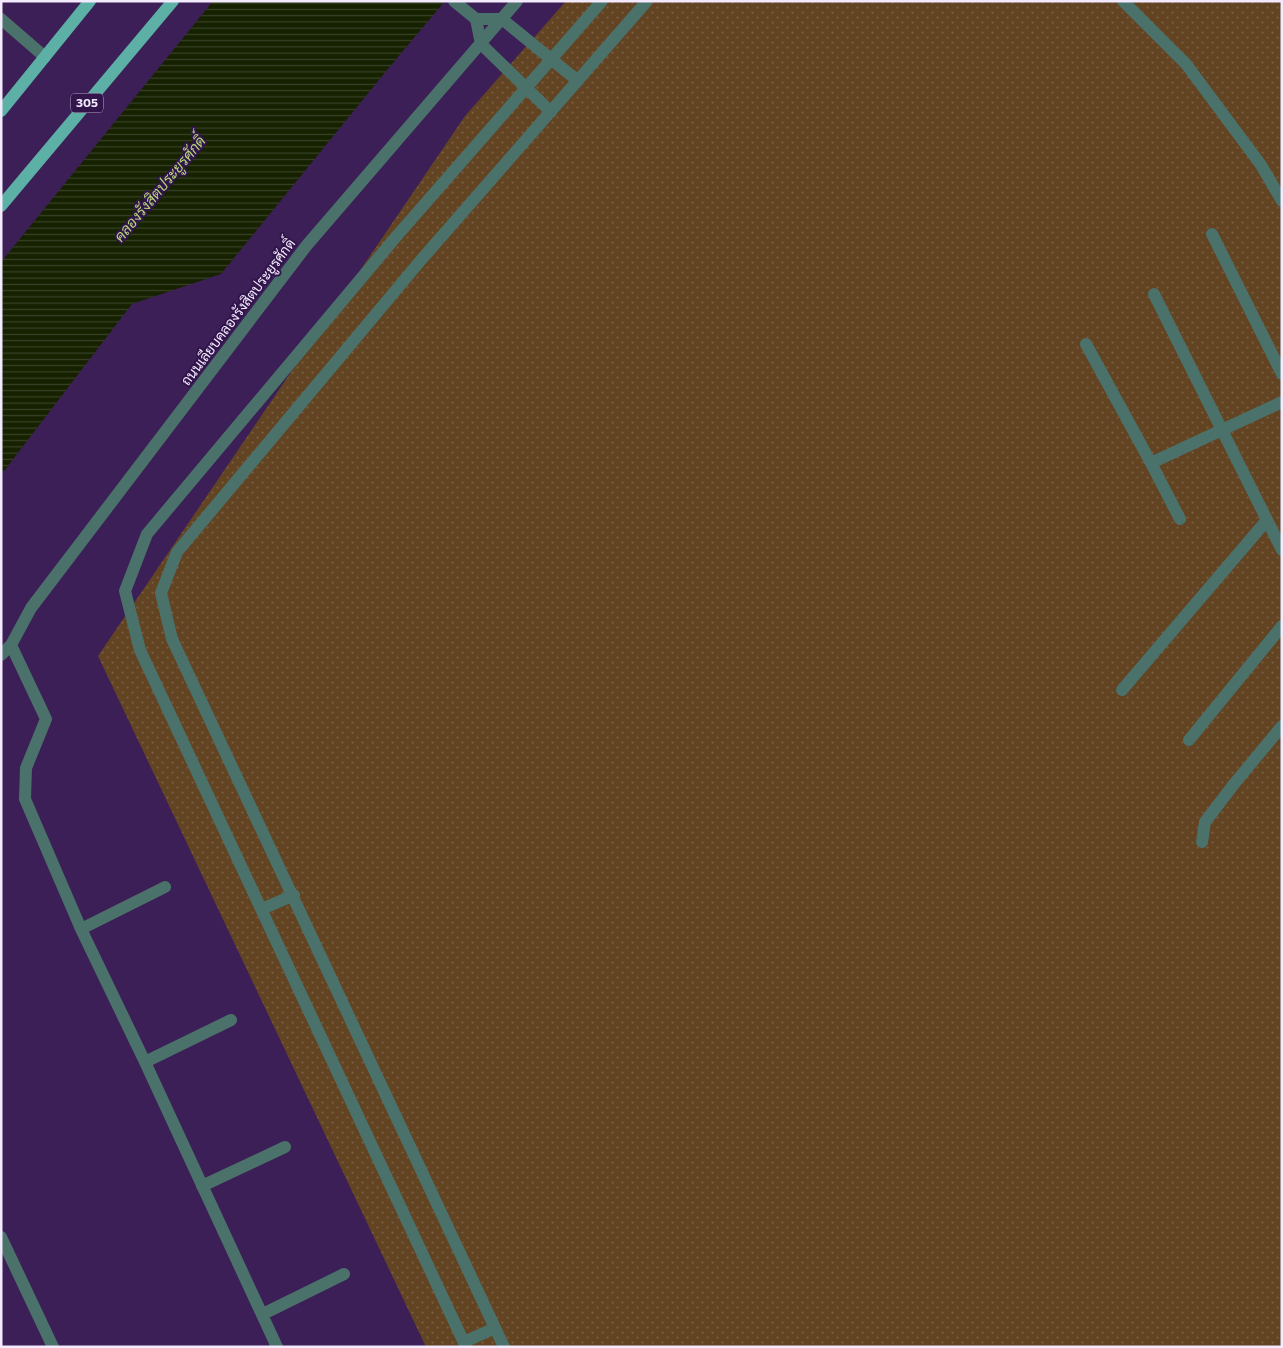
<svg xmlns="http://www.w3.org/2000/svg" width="1283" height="1348" viewBox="0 0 1283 1348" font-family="Commissioner,Sarabun,sans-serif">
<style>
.green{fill:url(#green-dots)}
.water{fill:url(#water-rules)}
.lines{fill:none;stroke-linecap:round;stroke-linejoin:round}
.minor{stroke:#4b716b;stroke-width:12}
.major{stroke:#5db0a6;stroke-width:12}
.labels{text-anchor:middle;stroke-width:4;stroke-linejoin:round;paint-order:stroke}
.shield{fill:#31154b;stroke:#b9aac8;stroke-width:1}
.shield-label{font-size:12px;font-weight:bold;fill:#f3eafe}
.street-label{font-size:14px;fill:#f3eafe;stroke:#31154b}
.water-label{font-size:15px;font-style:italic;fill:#b5d778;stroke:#31154b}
</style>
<defs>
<pattern id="green-dots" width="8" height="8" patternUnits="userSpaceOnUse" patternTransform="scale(1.25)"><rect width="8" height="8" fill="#624322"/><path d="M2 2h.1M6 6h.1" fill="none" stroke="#795e43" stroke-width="1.8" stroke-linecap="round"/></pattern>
<pattern id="water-rules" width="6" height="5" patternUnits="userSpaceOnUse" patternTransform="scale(1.25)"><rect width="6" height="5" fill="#162100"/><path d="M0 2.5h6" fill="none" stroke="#384126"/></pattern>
</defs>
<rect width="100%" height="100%" fill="#3b1f56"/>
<path class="green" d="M566 1H1282V1347H426L98 656 465 116Z"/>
<path class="water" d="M213 1H445L387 70 221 274 132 304 1 475V262Z"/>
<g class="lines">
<path class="minor" d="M454 1 476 19H502L578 81
M1123 1 1186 64 1261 165 1282 201
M1 19 45 57
M476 19 481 44 551 112
M1212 234 1282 374
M1154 294 1282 550
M1086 344 1151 463 1282 402
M1151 463 1180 519
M11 645 46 719 26 768 25 799 81 929 145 1062 277 1347
M1 655 11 645 31 608 307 245 517 1
M1122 690 1267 520
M1189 740 1282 626
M1202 842 1205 822 1234 784 1282 726
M262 909 294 895
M81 929 165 887
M145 1062 231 1020
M202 1186 285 1147
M1 1237 53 1347
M263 1314 344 1274
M464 1342 495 1328
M466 1347 140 650 125 591 147 534 395 238 602 1
M504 1347 172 639 161 593 177 552 421 260 647 1"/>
<path class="major" d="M1 111 90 1
M1 206 173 1"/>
</g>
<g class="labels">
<rect class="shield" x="71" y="93.5" width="32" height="19" rx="4"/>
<g class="shield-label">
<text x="87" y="107">305</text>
</g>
<g class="street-label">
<text transform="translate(238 312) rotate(-53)" y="5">ถนนเลียบคลองรังสิตประยูรศักดิ์</text>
</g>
<g class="water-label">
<text transform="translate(160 189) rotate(-50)" y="5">คลองรังสิตประยูรศักดิ์</text>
</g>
</g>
<rect width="1283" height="1348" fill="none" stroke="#f3eafe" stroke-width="5"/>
</svg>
